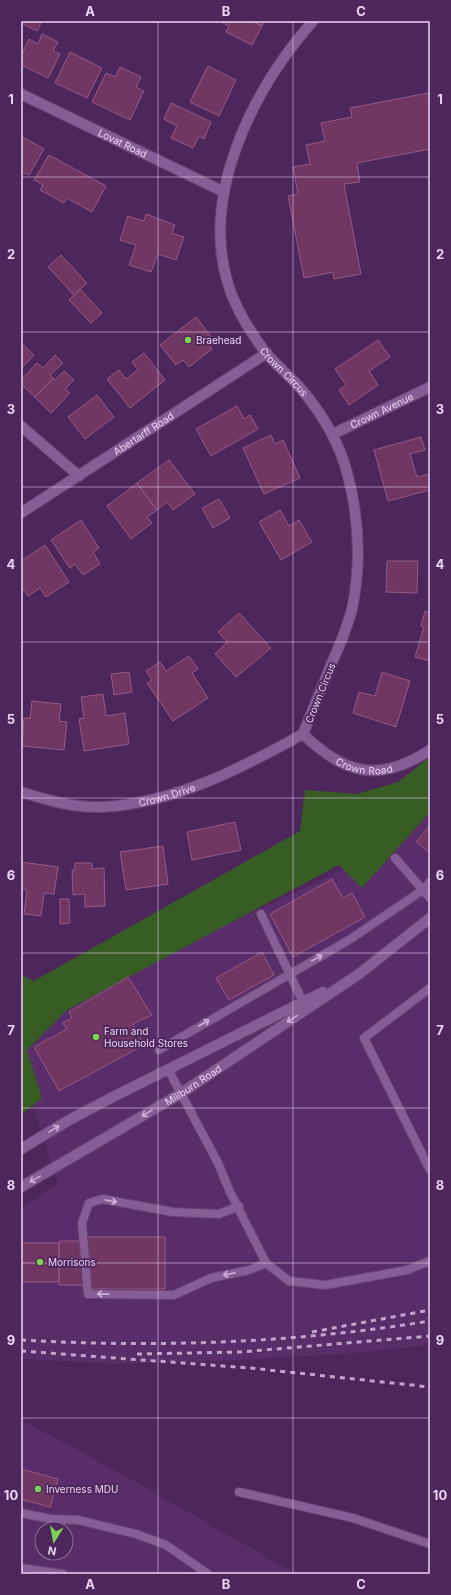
<svg xmlns="http://www.w3.org/2000/svg" width="451" height="1595" viewBox="0 0 451 1595" font-family="Inter,sans-serif">
<style>
.built{fill:#592d69;fill-rule:evenodd}
.green{fill:#375d24}
.building{fill:#703763;stroke:#955a87}
.lines{fill:none;stroke-linecap:round;stroke-linejoin:round}
.lane-casing{stroke:#664372;stroke-width:10}
.street-casing{stroke:#664372;stroke-width:12}
.secondary-casing{stroke:#664372;stroke-width:12}
.lane{stroke:#865d96;stroke-width:8}
.street{stroke:#865d96;stroke-width:10}
.secondary{stroke:#865d96;stroke-width:10}
.rail{stroke:#c1a5cb;stroke-width:3;stroke-dasharray:5 5;stroke-linecap:butt}
.oneway{stroke:#cdb0d8}
.grid{fill:none;stroke:#ebd4f4;stroke-width:1;stroke-opacity:0.55}
.poi-dot{fill:#7dd154;stroke:#4d265b;stroke-width:1.5}
.labels{text-anchor:middle;stroke-width:3.5;stroke-linejoin:round;paint-order:stroke}
.street-label{font-size:10px;fill:#ebd4f4;stroke:#4d265b}
.poi-label{font-size:10px;fill:#ebd4f4;stroke:#4d265b;text-anchor:start}
.neatline{fill:none;stroke:#ebd4f4;stroke-width:1.5}
.grid-label{font-size:13px;text-anchor:middle;font-weight:bold;fill:#ebd4f4}
</style>
<rect width="100%" height="100%" fill="#4d265b"/>
<path class="built" d="M430 793V1345L345 1354 218 1361 116 1364 21 1359V1207L58 1184 21 1069V1021L372 856Z
M21 1420 118 1472 296 1574H21ZM42 1529H66V1553H42Z"/>
<path class="green" d="M430 757V812L362 888 339 865 67 1010 27 1050 42 1098 21 1115V975L34 981 300 831 305 790 357 794 398 782Z"/>
<path class="building" d="M21 21H42L37 31 21 23Z
M219 21H252L262 26 252 45 226 32 229 26Z
M252 21H264L262 26Z
M42 34 58 42 53 51 60 54 48 78 21 65V56L29 39 38 44Z
M70 52 102 68 87 98 55 83Z
M208 66 236 80 219 116 190 102Z
M120 67 141 77 136 87 144 91 130 120 92 102 106 73 115 77Z
M428 93 430 102V149L357 163 360 182 344 184 361 274 334 279 333 272 304 278 288 196 298 194 293 167 310 164 306 145 325 141 321 123 352 117 350 108Z
M171 103 211 122 204 139 199 136 193 148 171 138 177 126 164 119Z
M21 136 44 149 29 175 21 172Z
M49 155 106 186 92 212 67 198 64 203 40 190 43 185 34 180Z
M146 214 175 225 172 233 184 237 176 260 158 254 151 272 129 265 136 245 120 240 128 216 144 221Z
M61 255 87 283 74 295 48 267Z
M80 289 102 313 91 323 69 300Z
M196 317 212 338 207 342 212 349 189 367 183 360 176 365 160 345Z
M378 340 390 357 369 371 378 385 349 405 339 390 346 385 335 369Z
M21 343 34 355 21 369Z
M144 353 165 380 130 408 107 379 119 370 126 379 138 370 132 362Z
M55 355 63 363 50 375 53 378 35 397 21 384V380L37 363 43 368Z
M64 371 74 380 65 389 70 393 51 413 35 397 53 378 55 380Z
M97 395 114 417 85 439 68 417Z
M237 406 244 419 250 415 258 429 211 456 196 429Z
M271 435 275 444 283 440 300 478 264 494 243 448Z
M421 437 425 450 410 454 417 477 430 474V490L388 501 374 450Z
M169 460 195 494 173 510 167 502 157 510 137 483Z
M137 483 157 510 147 517 152 523 131 539 107 506Z
M219 499 230 518 213 528 202 508Z
M280 510 289 526 299 520 312 542 281 560 259 522Z
M81 520 99 548 93 552 100 564 83 575 75 564 70 568 51 540Z
M45 545 69 582 46 597 40 588 28 596 21 586V561Z
M387 561H418L417 593 386 592Z
M425 611 430 612V661L415 657 424 627 421 626Z
M239 613 271 648 236 677 215 654 227 642 218 632Z
M189 656 198 669 192 673 208 698 173 721 147 683 152 680 146 671 160 662 166 671Z
M129 672 132 692 114 695 111 674Z
M382 672 410 681 396 727 353 713 359 692 375 696Z
M103 694 106 716 125 713 129 744 84 751 79 719 84 718 81 697Z
M32 701 61 704 59 721 67 722 64 750 22 746 24 718H30Z
M235 822 241 850 192 860 187 832Z
M430 825V853L416 842Z
M163 846 168 884 126 890 120 852Z
M21 862 58 867 54 894 44 893 41 916 24 914 27 890 21 889Z
M75 863H92V869L104 868 105 906 85 907V894L73 895 72 870H75Z
M332 879 343 898 352 893 365 917 293 957 270 914Z
M60 899H69L70 923 60 924Z
M262 952 274 975 229 1000 216 978Z
M128 977 152 1015 133 1024 144 1045 59 1091 34 1047 67 1029 63 1023 72 1018 69 1012Z
M82 1237H165V1289H83L82 1285H59V1241H82Z
M21 1243H59V1282H21Z
M21 1469 58 1479 50 1507 21 1499Z"/>
<g class="lines">
<g class="lane-casing">
<path id="lane" d="M395 858 430 898
M261 914 303 1002
M430 988 364 1038 430 1170
M159 1050 349 940 423 890 430 882
M168 1069 218 1163 230 1192 266 1263 289 1281 325 1285 407 1270 430 1261
M239 1206 219 1214 173 1212 102 1199 89 1203 82 1223 88 1294 174 1295 211 1278 249 1270 266 1263
M239 1492 353 1518 430 1544
M21 1513 51 1519 78 1520 136 1534 166 1545 208 1574
M21 1568 63 1574"/>
</g>
<g class="street-casing">
<g id="street">
<path id="s1" d="M21 94 224 192"/>
<path d="M21 426 79 476"/>
<path id="s2" d="M333 434 430 387"/>
<path id="s3" d="M21 513 267 353"/>
<path id="s4" d="M21 792C47 800 74 808 101 807 173 804 242 768 303 734"/>
</g>
</g>
<g class="secondary-casing">
<g id="secondary">
<path id="s5" d="M313 21C254 88 200 193 228 284 235 308 251 333 266 353 277 366 291 377 302 390 323 415 340 444 348 476 359 519 361 566 352 609 347 628 339 647 331 665 322 688 312 711 303 734 345 775 380 783 430 750"/>
<path d="M21 1149 69 1120 111 1098 323 992"/>
<path id="s6" d="M21 1187 180 1094 359 974 430 918"/>
</g>
</g>
<use href="#lane" class="lane"/>
<use href="#street" class="street"/>
<use href="#secondary" class="secondary"/>
<path class="rail" d="M312 1332 430 1310
M21 1340C158 1348 294 1343 430 1321
M21 1351 250 1368 430 1387
M137 1354 240 1352 430 1336"/>
</g>
<defs><path id="oneway-shaft" d="M-6 0H5M1.5-3L5.5 0L1.5 3" fill="none" stroke-width="1.6" stroke-linecap="round" stroke-linejoin="round"/></defs>
<g class="oneway">
<use href="#oneway-shaft" transform="translate(317 958) rotate(-29)"/>
<use href="#oneway-shaft" transform="translate(292 1019) rotate(146)"/>
<use href="#oneway-shaft" transform="translate(204 1023) rotate(-30)"/>
<use href="#oneway-shaft" transform="translate(147 1113) rotate(149)"/>
<use href="#oneway-shaft" transform="translate(54 1129) rotate(-31)"/>
<use href="#oneway-shaft" transform="translate(35 1179) rotate(151)"/>
<use href="#oneway-shaft" transform="translate(111 1201) rotate(10)"/>
<use href="#oneway-shaft" transform="translate(229 1274) rotate(169)"/>
<use href="#oneway-shaft" transform="translate(103 1294) rotate(-179)"/>
</g>
<path class="grid" d="M158 21V1574M293 21V1574M21 177H430M21 332H430M21 487H430M21 642H430M21 798H430M21 953H430M21 1108H430M21 1263H430M21 1418H430"/>
<g class="poi-dot">
<circle cx="188" cy="340" r="4"/>
<circle cx="96" cy="1037" r="4"/>
<circle cx="40" cy="1262" r="4"/>
<circle cx="38" cy="1489" r="4"/>
</g>
<g class="labels">
<g class="street-label">
<text dy="4" stroke="none"><textPath href="#s1" startOffset="113">Lovat Road</textPath></text>
<text dy="4" stroke="none"><textPath href="#s5" startOffset="393">Crown Circus</textPath></text>
<text dy="4" stroke="none"><textPath href="#s2" startOffset="54">Crown Avenue</textPath></text>
<text dy="4" stroke="none"><textPath href="#s3" startOffset="146">Abertarff Road</textPath></text>
<text transform="translate(320 693) rotate(-68)" y="4">Crown Circus</text>
<text dy="4" stroke="none"><textPath href="#s5" startOffset="857">Crown Road</textPath></text>
<text dy="4" stroke="none"><textPath href="#s4" startOffset="149">Crown Drive</textPath></text>
<text dy="4" stroke="none"><textPath href="#s6" startOffset="200">Millburn Road</textPath></text>
</g>
<g class="poi-label">
<text x="196" y="344">Braehead</text>
<text x="104" y="1035">Farm and<tspan x="104" dy="12">Household Stores</tspan></text>
<text x="48" y="1266">Morrisons</text>
<text x="46" y="1493">Inverness MDU</text>
</g>
</g>
<rect width="451" height="1595" fill="none" stroke="#4d265b" stroke-width="44"/>
<g transform="translate(54 1541) rotate(191)"><circle r="19" fill="#4d265b" stroke="#8c6c98"/>
<path d="M0-3L7 15L0 10L-7 15Z" fill="#7dd154"/>
<text y="-6" font-size="11" font-weight="bold" text-anchor="middle" fill="#ebd4f4">N</text>
</g>
<rect x="22" y="22" width="407" height="1551" class="neatline"/>
<g class="grid-label">
<text x="90" y="16">A</text>
<text x="226" y="16">B</text>
<text x="361" y="16">C</text>
<text x="11" y="104">1</text>
<text x="440" y="104">1</text>
<text x="11" y="259">2</text>
<text x="440" y="259">2</text>
<text x="11" y="414">3</text>
<text x="440" y="414">3</text>
<text x="11" y="569">4</text>
<text x="440" y="569">4</text>
<text x="11" y="724">5</text>
<text x="440" y="724">5</text>
<text x="11" y="880">6</text>
<text x="440" y="880">6</text>
<text x="11" y="1035">7</text>
<text x="440" y="1035">7</text>
<text x="11" y="1190">8</text>
<text x="440" y="1190">8</text>
<text x="11" y="1345">9</text>
<text x="440" y="1345">9</text>
<text x="11" y="1500">10</text>
<text x="440" y="1500">10</text>
<text x="90" y="1589">A</text>
<text x="226" y="1589">B</text>
<text x="361" y="1589">C</text>
</g>
</svg>
